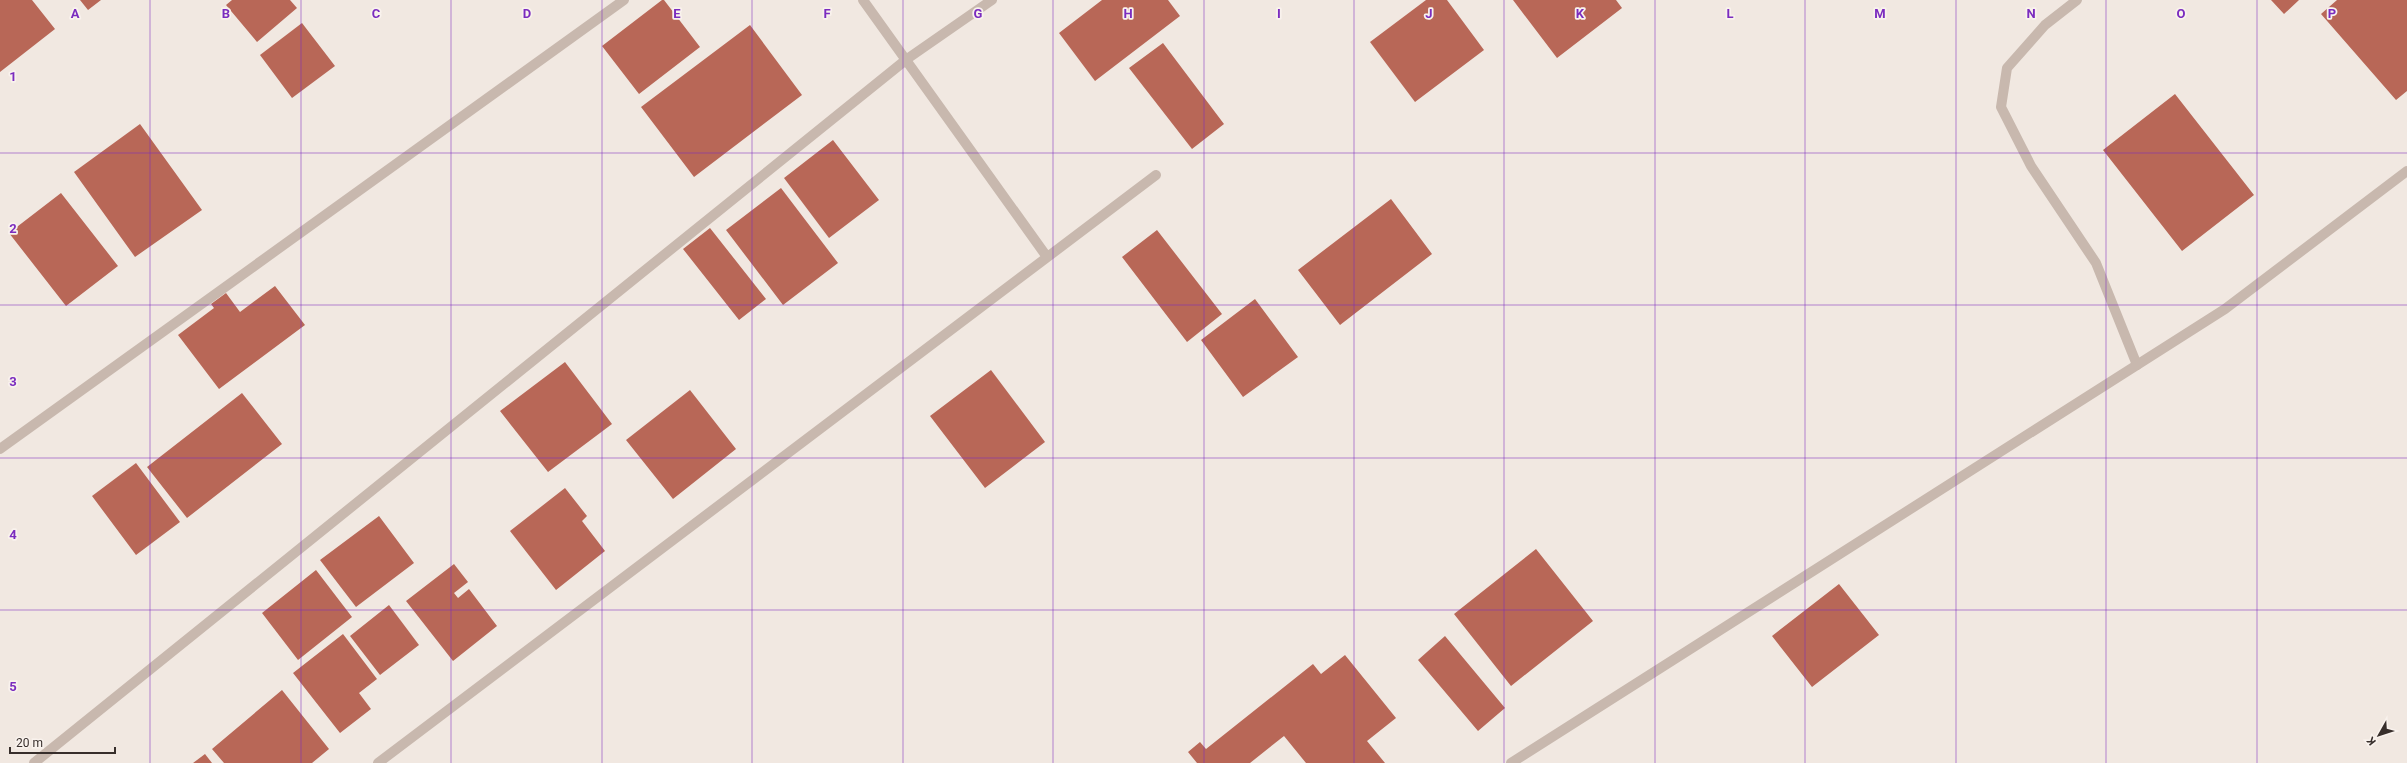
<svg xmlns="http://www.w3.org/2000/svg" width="2407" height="763" viewBox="0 0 2407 763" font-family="Roboto,sans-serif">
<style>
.building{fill:#b86757}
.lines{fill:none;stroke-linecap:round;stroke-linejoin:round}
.minor{stroke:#c8b8ae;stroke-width:10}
.tertiary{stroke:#c8b8ae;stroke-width:10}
.grid{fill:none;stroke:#7b2cbf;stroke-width:1;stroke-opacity:0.55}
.grid-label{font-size:13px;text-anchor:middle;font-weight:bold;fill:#7b2cbf;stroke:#f9f2ed;stroke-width:3.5;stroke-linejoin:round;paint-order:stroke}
</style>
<rect width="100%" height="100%" fill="#f1e8e1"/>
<path class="building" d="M0 0H32L55 29 0 72Z
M80 0H101L88 10Z
M232 0H290L297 8 257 42 226 5Z
M662 0H664L700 47 639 94 602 46Z
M1102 0H1168L1180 16 1095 81 1059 33Z
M1426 0H1447L1484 50 1415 102 1370 42Z
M1513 0H1616L1622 8 1557 58Z
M2271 0H2299L2284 14Z
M2337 0H2407V91L2396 100 2321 14Z
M302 23 335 66 292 98 260 55Z
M750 25 802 95 694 177 641 107Z
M1163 43 1224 124 1192 149 1129 68Z
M2175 94 2254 195 2182 251 2103 150Z
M140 124 202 210 135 257 74 172Z
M833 140 879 200 829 238 784 178Z
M781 188 838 263 783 305 726 230Z
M61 193 118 266 66 306 9 233Z
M1391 199 1432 254 1340 325 1298 270Z
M710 228 766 299 739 320 683 249Z
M1157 230 1222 314 1187 342 1122 257Z
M275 286 305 325 219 389 178 335 214 308 211 304 226 293 240 312Z
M1255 299 1298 357 1243 397 1201 340Z
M565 362 612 424 548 472 500 411Z
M991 370 1045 442 985 488 930 416Z
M690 390 736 449 673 499 626 440Z
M242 393 282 444 187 518 147 467Z
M136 463 180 522 136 555 92 496Z
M565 488 587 516 582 521 605 551 556 590 510 531Z
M379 516 414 563 356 607 320 560Z
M1536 549 1593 621 1511 686 1454 614Z
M454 564 468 582 454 593 458 598 469 589 497 626 453 661 406 601Z
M316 570 352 617 298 660 262 613Z
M1839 584 1879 635 1812 687 1772 636Z
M389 605 419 645 380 675 350 636Z
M343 634 377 679 359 693 371 709 340 733 293 673Z
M1445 636 1505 708 1478 731 1418 660Z
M1345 655 1396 718 1367 741 1385 763H1306L1284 736 1250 763H1197L1188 752 1200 742 1206 749 1313 664 1321 674Z
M282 690 329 749 312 763H224L212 749Z
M205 754 212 763H193Z"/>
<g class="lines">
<path class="minor" d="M863 0 1047 257
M2077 0 2045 25 2007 68 2001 107 2031 166 2096 263 2137 365
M0 449 624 0
M34 763 907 59 992 0
M378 763 1156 175"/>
<path class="tertiary" d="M1511 763 2225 309 2407 171"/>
</g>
<path class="grid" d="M150 0V763M301 0V763M451 0V763M602 0V763M752 0V763M903 0V763M1053 0V763M1204 0V763M1354 0V763M1504 0V763M1655 0V763M1805 0V763M1956 0V763M2106 0V763M2257 0V763M0 153H2407M0 305H2407M0 458H2407M0 610H2407"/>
<g class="grid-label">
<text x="75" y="18">A</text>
<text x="226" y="18">B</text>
<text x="376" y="18">C</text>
<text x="527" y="18">D</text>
<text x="677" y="18">E</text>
<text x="827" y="18">F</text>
<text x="978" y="18">G</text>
<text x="1128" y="18">H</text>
<text x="1279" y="18">I</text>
<text x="1429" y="18">J</text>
<text x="1580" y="18">K</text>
<text x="1730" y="18">L</text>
<text x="1880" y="18">M</text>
<text x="2031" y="18">N</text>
<text x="2181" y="18">O</text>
<text x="2332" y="18">P</text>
<text x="13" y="81">1</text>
<text x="13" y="233">2</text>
<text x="13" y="386">3</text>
<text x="13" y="539">4</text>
<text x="13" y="691">5</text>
</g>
<g transform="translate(2379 735) rotate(231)" stroke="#f9f2ed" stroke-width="3" paint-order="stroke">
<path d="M0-3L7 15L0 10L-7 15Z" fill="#372e2b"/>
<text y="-6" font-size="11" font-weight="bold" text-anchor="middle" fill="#372e2b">K</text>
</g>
<path d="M10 747v6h105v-6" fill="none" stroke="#372e2b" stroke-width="2"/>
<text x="16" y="747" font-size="12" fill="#372e2b" stroke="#f9f2ed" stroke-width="3" paint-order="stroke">20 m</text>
</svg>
